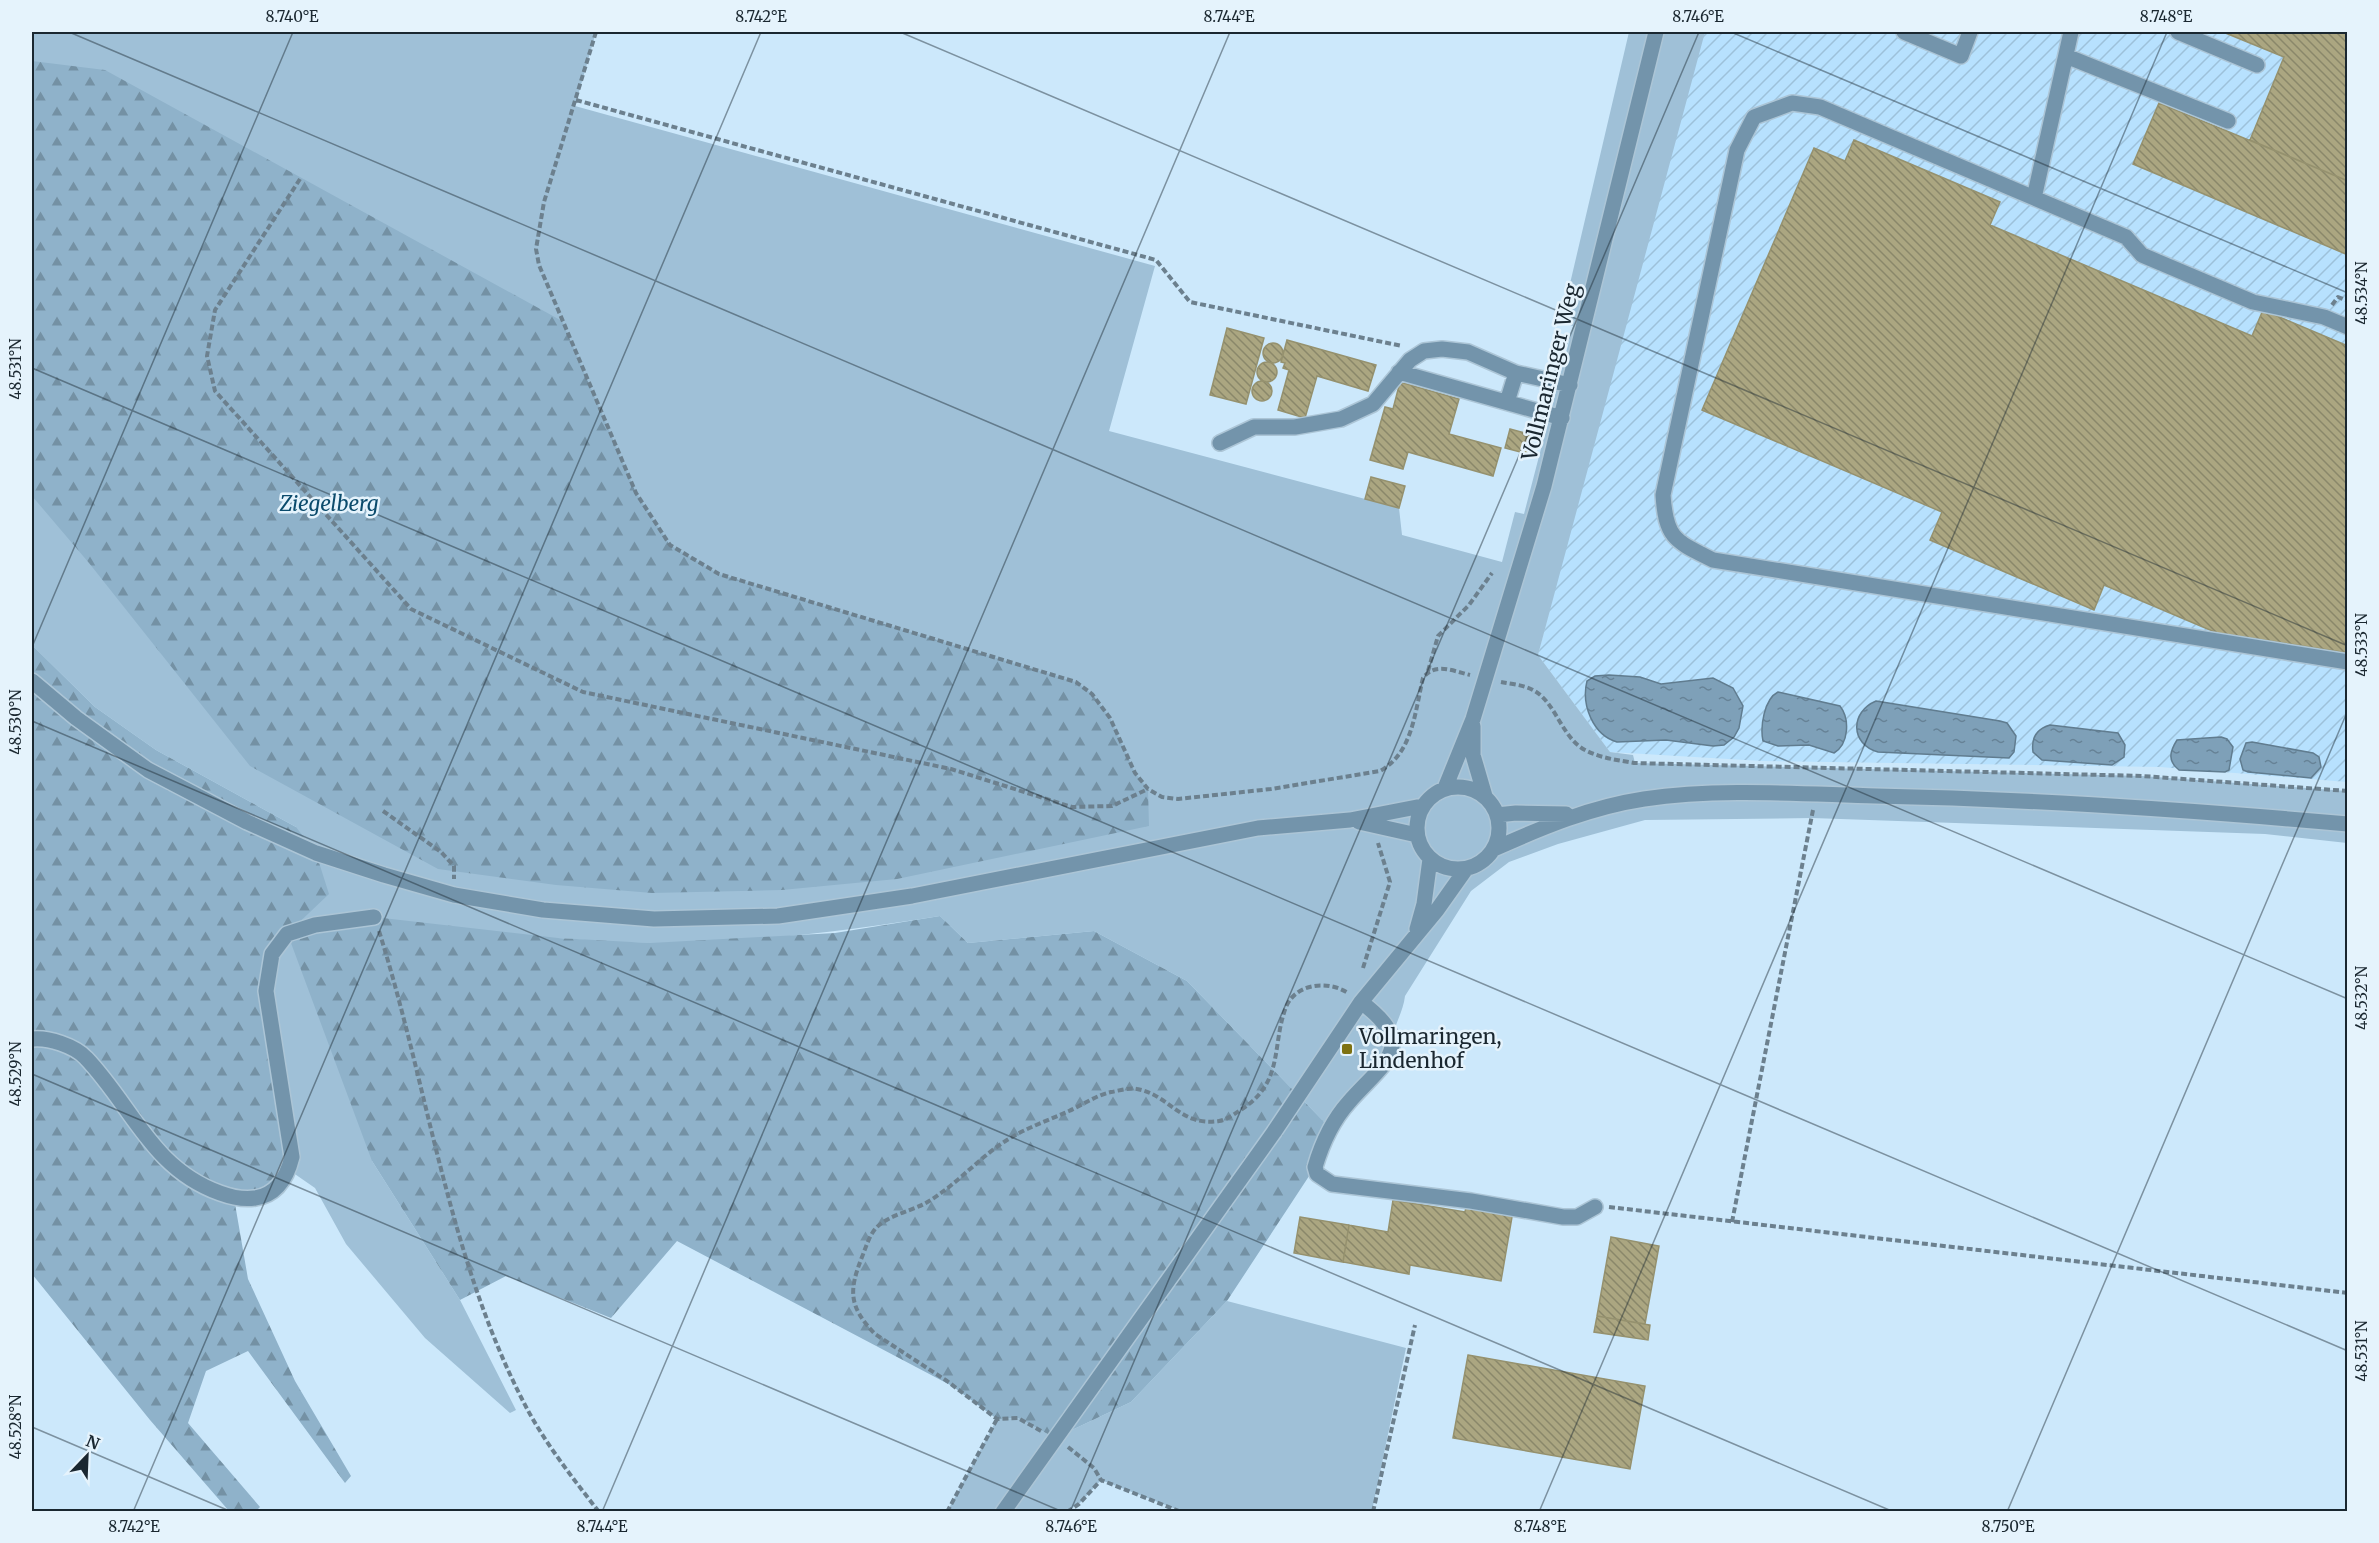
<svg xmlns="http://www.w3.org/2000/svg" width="2379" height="1543" viewBox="0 0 2379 1543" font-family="Merriweather,serif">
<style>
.industrial{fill:url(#industrial-furrows)}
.green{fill:#9fc0d7}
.forest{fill:url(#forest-firs)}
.water{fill:url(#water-ripples);stroke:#607c8f;stroke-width:1.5}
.building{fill:url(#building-back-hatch);stroke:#95916e;stroke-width:1.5}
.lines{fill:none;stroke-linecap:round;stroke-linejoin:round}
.minor-casing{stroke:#acc5d6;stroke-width:18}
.path{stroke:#6c808e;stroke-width:4;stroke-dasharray:6 3;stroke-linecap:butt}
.minor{stroke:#7394ab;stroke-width:15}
.ticks{fill:none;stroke:#1a2730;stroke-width:1.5;stroke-opacity:0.45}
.poi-dot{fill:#7d7112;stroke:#e5f3fc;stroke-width:2}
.labels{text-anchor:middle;stroke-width:5;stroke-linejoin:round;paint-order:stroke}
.street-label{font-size:21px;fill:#1a2730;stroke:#e5f3fc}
.park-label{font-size:21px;font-style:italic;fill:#0b4b6c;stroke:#e5f3fc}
.poi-label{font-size:21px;fill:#1a2730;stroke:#e5f3fc;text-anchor:start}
.neatline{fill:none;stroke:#1a2730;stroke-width:2}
.ticks-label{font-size:15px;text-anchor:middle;fill:#1a2730}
</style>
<defs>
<pattern id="industrial-furrows" width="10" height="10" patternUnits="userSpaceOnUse" patternTransform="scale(1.5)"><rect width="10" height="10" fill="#b7e1fe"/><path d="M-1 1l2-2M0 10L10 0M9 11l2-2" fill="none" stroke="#9dc1da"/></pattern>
<pattern id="forest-firs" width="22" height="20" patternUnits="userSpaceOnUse" patternTransform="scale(1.5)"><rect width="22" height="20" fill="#8fb2ca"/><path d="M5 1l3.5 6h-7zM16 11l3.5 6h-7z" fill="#7491a4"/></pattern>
<pattern id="water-ripples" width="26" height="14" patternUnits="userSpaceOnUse" patternTransform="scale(1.5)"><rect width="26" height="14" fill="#7ea0b8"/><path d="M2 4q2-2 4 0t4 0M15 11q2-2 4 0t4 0" fill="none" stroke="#668296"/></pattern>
<pattern id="building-back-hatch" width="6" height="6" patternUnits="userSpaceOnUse" patternTransform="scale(1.5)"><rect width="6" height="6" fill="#aba681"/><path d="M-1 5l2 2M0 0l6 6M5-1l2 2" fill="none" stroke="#8a876a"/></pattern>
</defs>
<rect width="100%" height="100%" fill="#cce8fb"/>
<path class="industrial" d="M1704 32H2347V782L2160 767 1762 761 1610 752 1538 655 1632 290Z"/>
<path class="green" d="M32 32H596L575 106 1155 266 1109 431 1399 508 1402 535 1502 562 1515 512 1524 514 1573 326 1561 322 1629 32H1705L1538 655 1610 752 1633 755 1635 763 2142 776 2347 791V843L2265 834 1812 818 1645 820 1558 844 1509 862 1471 891 1405 996C1403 1015 1390 1030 1392 1049L1330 1128 1187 981 1094 931 968 943 940 916C844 931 747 944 650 943 619 943 589 940 558 938L372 1161 460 1300 516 1410 510 1413 425 1338 346 1244 315 1188 289 1170 266 991 296 827 156 750 95 707 32 645Z
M1227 1301 1406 1348 1372 1511H1181L1101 1480 1079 1504 1067 1511 947 1512 997 1419 1018 1418 1055 1438 1131 1402Z"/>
<path class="forest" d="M32 61 105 70 562 321 636 493 670 545 719 574 1076 682 1092 694 1110 718 1135 773 1148 789 1149 826 897 879 782 890 652 893 556 885 438 869 250 766 89 563 32 496Z
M32 645 95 707 156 750 296 827 316 853 329 894 289 932 374 917 558 938 650 943 835 933 940 916 968 943 1094 931 1187 981 1330 1128 1315 1167 1227 1301 1131 1402 1055 1438 1018 1418 997 1419 952 1386 677 1241 611 1318 506 1276 460 1300 372 1161 288 935 266 991 292 1145 281 1183 234 1198 248 1279 295 1381 351 1476 345 1483 248 1351 206 1371 188 1423 260 1507 256 1511H229L150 1420 32 1274Z"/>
<path class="water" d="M1609 675 1640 677 1661 684 1713 678 1733 688 1743 706 1739 728 1734 737 1724 745 1713 746 1666 740 1617 742C1593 735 1581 705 1587 681L1595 676Z
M1778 692 1840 706C1850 719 1849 744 1834 753L1809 745 1778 746 1763 741C1760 727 1764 699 1778 692Z
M1876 701 2000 721 2007 723 2016 736 2014 752 2009 758 1878 752C1850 744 1850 712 1876 701Z
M2050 725 2118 733 2125 745 2124 757 2112 765 2042 760 2033 752C2031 738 2036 729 2050 725Z
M2221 737 2227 739 2233 747 2229 770 2225 772 2179 770C2167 761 2170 751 2177 740Z
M2252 742 2313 753 2319 757 2321 767 2311 778 2248 772 2243 770 2240 759 2246 743Z"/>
<path class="building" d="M2223 32H2348V181L2250 140 2284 57Z
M2159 103 2348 181V255L2133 164Z
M1854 140 2000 202 1990 225 2252 336 2263 310 2348 346V653L2217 633 2104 585 2094 610 1930 540 1942 512 1702 410 1814 148 1845 161Z
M1227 328 1264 338 1246 404 1210 395Z
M1287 340 1376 365 1368 391 1317 376 1305 418 1278 410 1289 370 1283 368 1285 363 1281 362Z
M1263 353a10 10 0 1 1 20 0a10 10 0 1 1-20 0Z
M1257 372a10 10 0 1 1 20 0a10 10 0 1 1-20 0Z
M1252 391a10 10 0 1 1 20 0a10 10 0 1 1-20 0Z
M1400 382 1459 399 1449 434 1501 448 1493 476 1408 452 1403 469 1370 460 1385 407 1393 409Z
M1510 429 1533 435 1528 454 1505 448Z
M1371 477 1405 486 1399 508 1365 499Z
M1393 1200 1465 1212 1467 1203 1513 1211 1501 1281 1410 1265 1409 1274 1343 1262 1349 1225 1388 1232Z
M1300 1217 1349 1225 1343 1262 1294 1253Z
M1611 1237 1659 1246 1645 1324 1597 1316Z
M1597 1316 1650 1325 1648 1340 1594 1332Z
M1468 1355 1645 1386 1630 1469 1453 1438Z"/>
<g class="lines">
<g class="minor-casing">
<path id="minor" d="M1904 32 1961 56 1970 32
M2178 32 2257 65
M2066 56 2228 121
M2034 198 2071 32
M2348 327 2324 317 2253 302 2142 255 2126 237 1820 107 1792 103 1754 117 1737 150 1663 495C1666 539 1675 541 1713 560L2348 662
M1399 372 1562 418
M1507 402 1516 373
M1220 443 1254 427H1295L1341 419 1373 404 1410 360 1424 351 1442 349 1468 352 1516 373 1570 385
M32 681 76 718 148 770 247 822 316 853 384 875 454 895 543 910 654 919 778 916 912 896 1258 828 1350 820 1422 806
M1473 726V755L1485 796
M1417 828a41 41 0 1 1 82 0a41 41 0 1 1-82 0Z
M1445 788 1473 719 1544 486 1656 32
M1497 815 1516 813 1566 814
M1359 822 1417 835
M1494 849C1543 827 1591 807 1644 799 1720 788 1799 794 1876 796 2034 799 2190 810 2348 824
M1417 929 1424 904 1430 859
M1361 1002C1420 1046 1383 1063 1349 1102 1332 1121 1322 1143 1315 1167L1317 1174 1332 1184 1471 1201 1563 1217H1577L1595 1207
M32 1039C48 1037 75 1046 86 1058 132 1106 152 1169 220 1193 231 1197 243 1200 255 1198 277 1195 287 1177 292 1157L266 991 272 954 287 934 315 925 374 917
M1003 1512 1274 1132 1361 1002 1437 910 1466 869"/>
</g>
<path class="path" d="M596 32 544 202 536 249 539 265 636 493 670 545 719 574 1076 682 1092 694 1110 718 1135 773 1148 789 1162 797 1178 799 1271 789 1380 771C1413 753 1415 711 1423 678 1435 662 1453 671 1470 675
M576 100 1156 260 1190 302 1402 346
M300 179 215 310 207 356 215 391 411 609 583 692 951 769 1072 807 1112 806 1148 789
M2332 305 2338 297 2348 301
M1428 671 1438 636 1469 605 1492 573
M1501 682C1511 684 1524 685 1533 690 1556 702 1561 737 1585 750 1600 758 1617 760 1634 763L2142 776 2348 791
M383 811 441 852 454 866V879
M379 931C428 1087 448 1256 524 1403 544 1442 572 1477 599 1512
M1363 968 1390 882 1378 843
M1609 1207 2348 1293
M1732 1222 1813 810
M1041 1431 1018 1418 997 1419 947 1381 875 1334C848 1306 849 1290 862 1257 866 1247 869 1236 876 1228 887 1216 910 1211 924 1204 955 1187 978 1158 1007 1140 1026 1128 1049 1120 1069 1111 1082 1105 1097 1095 1111 1092 1118 1091 1130 1087 1137 1089 1170 1095 1180 1127 1219 1121 1226 1120 1233 1115 1239 1111 1285 1083 1271 1046 1286 1007 1296 983 1328 980 1348 993
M1068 1447 1094 1468 1101 1480 1181 1512
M947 1512 997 1419
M1067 1512 1079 1504 1101 1480
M1373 1512 1415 1325"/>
<use href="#minor" class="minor"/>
</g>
<path class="ticks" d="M69 32 2348 999M900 32 2348 646M1731 32 2348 293M32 368 2348 1351M32 647 293 32M32 721 1894 1512M32 1074 1063 1512M32 1427 232 1512M133 1512 761 32M602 1512 1230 32M1070 1512 1699 32M1539 1512 2167 32M2007 1512 2348 710"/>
<rect class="poi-dot" x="1341" y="1043" width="12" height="12" rx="3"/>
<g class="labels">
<g class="street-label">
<text transform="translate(1551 372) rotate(-76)" y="7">Vollmaringer Weg</text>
</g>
<g class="park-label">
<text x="329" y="511">Ziegelberg</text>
</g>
<g class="poi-label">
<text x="1359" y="1044">Vollmaringen,<tspan x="1359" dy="24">Lindenhof</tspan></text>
</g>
</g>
<rect width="2379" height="1543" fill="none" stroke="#e5f3fc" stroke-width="66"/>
<g transform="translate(87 1456) rotate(23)" stroke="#e5f3fc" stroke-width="4.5" paint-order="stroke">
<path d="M0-4.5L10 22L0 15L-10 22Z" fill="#1a2730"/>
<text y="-9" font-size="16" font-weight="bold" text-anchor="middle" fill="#1a2730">N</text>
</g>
<rect x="33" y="33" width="2313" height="1477" class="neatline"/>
<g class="ticks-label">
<text x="292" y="22">8.740°E</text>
<text x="761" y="22">8.742°E</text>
<text x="1229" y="22">8.744°E</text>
<text x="1698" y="22">8.746°E</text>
<text x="2166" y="22">8.748°E</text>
<text transform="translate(2362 293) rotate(-90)" y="5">48.534°N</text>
<text transform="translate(16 369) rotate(-90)" y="5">48.531°N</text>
<text transform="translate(2362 645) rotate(-90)" y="5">48.533°N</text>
<text transform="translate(16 722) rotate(-90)" y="5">48.530°N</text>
<text transform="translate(2362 998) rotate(-90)" y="5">48.532°N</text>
<text transform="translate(16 1074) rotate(-90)" y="5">48.529°N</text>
<text transform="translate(2362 1351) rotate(-90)" y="5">48.531°N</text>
<text transform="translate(16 1427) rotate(-90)" y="5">48.528°N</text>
<text x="134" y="1532">8.742°E</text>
<text x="602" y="1532">8.744°E</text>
<text x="1071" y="1532">8.746°E</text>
<text x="1540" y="1532">8.748°E</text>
<text x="2008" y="1532">8.750°E</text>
</g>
</svg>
